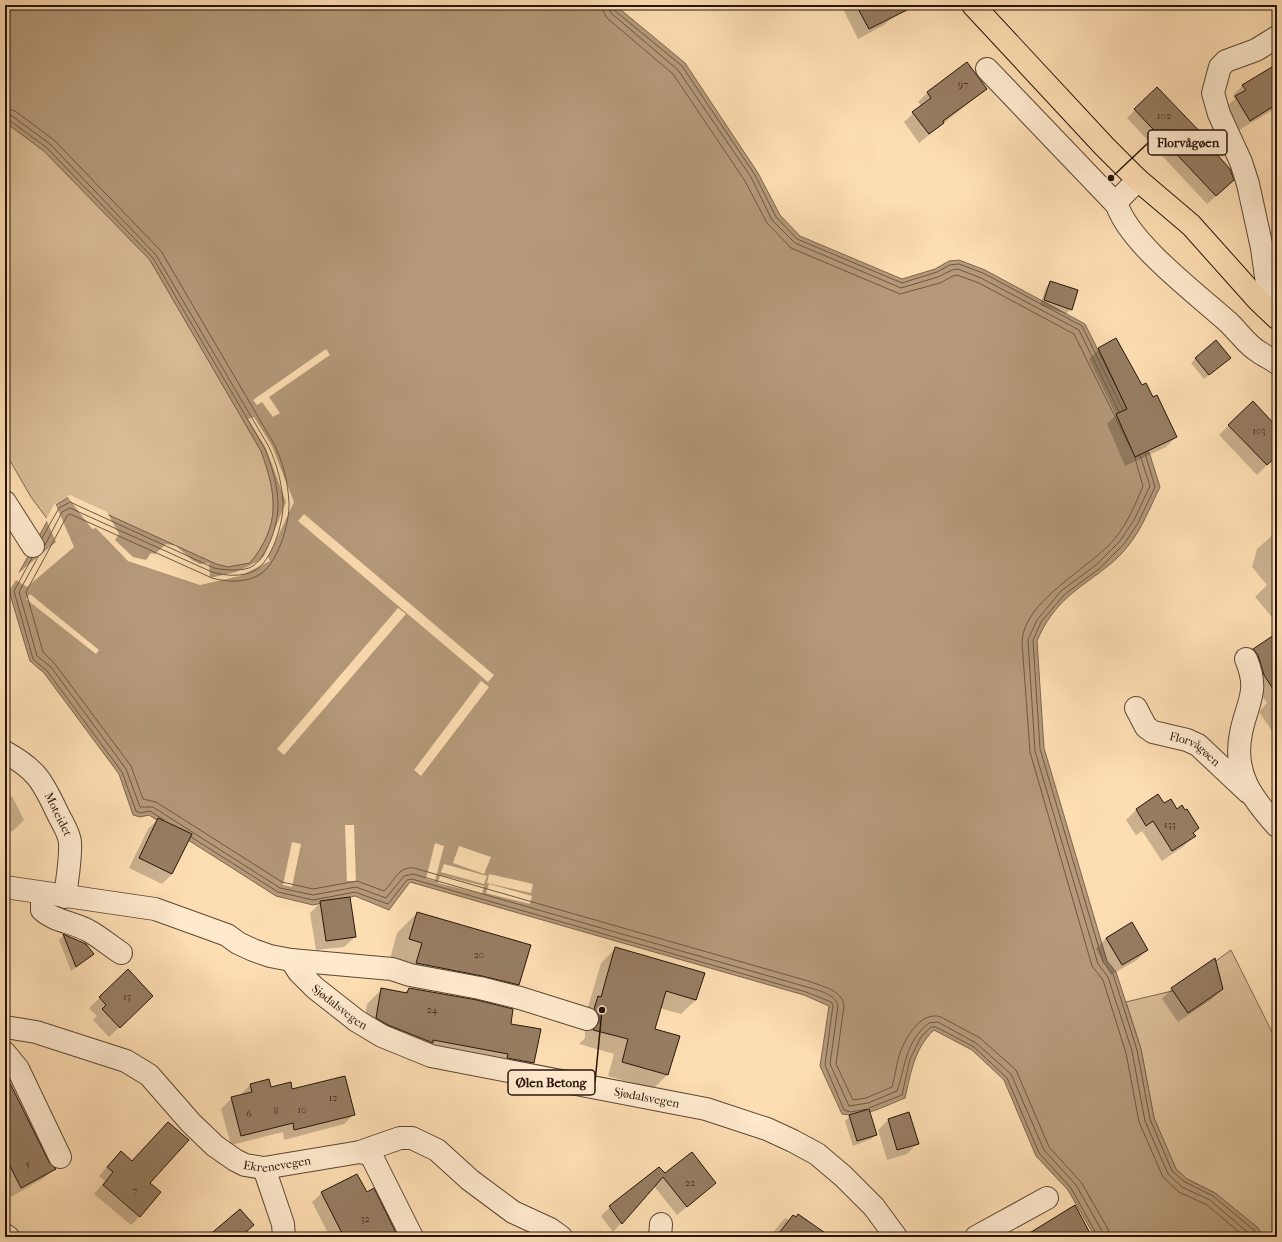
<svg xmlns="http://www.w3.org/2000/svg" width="1282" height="1242" viewBox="0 0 1282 1242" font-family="'IM FELL French Canon',serif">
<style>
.green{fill:#d9bb96;stroke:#806850}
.water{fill:#b59979;stroke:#7d644d}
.pier{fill:#fdddb2}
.shadow{fill:#0003}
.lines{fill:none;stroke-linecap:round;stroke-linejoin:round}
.shore{stroke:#6e5742;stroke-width:1}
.building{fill:#977d62;stroke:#28150b}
.minor-casing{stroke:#5d4735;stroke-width:24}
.major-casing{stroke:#28150b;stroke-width:24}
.minor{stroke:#fee9cd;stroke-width:22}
.major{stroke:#fdddb2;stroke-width:22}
.labels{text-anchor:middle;stroke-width:3;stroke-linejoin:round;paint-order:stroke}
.number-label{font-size:10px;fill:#442f21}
.street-label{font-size:12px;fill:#28150b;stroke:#fee9cd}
.leader{fill:none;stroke:#28150b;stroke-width:1.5}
.callout-dot{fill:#28150b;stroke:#fee9cd;stroke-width:1.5}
.callout{fill:#fee9cd;stroke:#28150b;stroke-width:1.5}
.callout-label{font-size:13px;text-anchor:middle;font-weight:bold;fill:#28150b}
</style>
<rect width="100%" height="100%" fill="#fdddb2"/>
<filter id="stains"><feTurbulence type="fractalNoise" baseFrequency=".005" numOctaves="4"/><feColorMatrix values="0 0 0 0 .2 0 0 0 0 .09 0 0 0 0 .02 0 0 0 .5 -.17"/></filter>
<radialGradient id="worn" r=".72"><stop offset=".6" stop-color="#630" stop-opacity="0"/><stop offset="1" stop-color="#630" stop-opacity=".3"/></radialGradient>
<path class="green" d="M5 122 44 151 150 260 261 451C277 495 281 525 250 563L228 567 216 564 69 497 48 520 31 497 5 452Z
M1231 950 1277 1042V1237H1264L1257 1227 1215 1193 1187 1179 1176 1169 1154 1118 1141 1049 1126 1002 1176 990Z"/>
<path class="water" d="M5 5H615L685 63 758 173 780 215 800 236 902 279 935 269 949 261 959 260 985 270 1085 324 1150 455 1160 487C1150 507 1142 529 1128 546 1112 567 1088 579 1069 596 1055 608 1044 624 1037 641L1044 748 1107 961 1116 972 1141 1049 1154 1118 1176 1169 1187 1179 1215 1193 1257 1227 1264 1237H1095L1068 1190 1036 1156 1004 1080 972 1050 934 1030C914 1049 911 1072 905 1098 885 1106 864 1118 842 1114L820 1066 829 1006 804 995 410 882 389 910 355 896 313 905 276 896 149 815 140 817 133 815 119 774 44 673 30 661 9 591 56 505 69 497 216 564 228 567 250 563C281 525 277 495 261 451L150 260 44 151 5 122Z"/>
<path class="pier" d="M326 349 330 355 269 397 280 413 273 417 262 402 257 405 253 400Z
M254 417 272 446 294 502 268 557 270 561 240 576 200 585 128 561 96 528 92 529 67 496 70 495 107 512 119 534 115 540 133 557 146 560 151 553 155 554 166 544 176 546 192 560 200 564 209 563 210 578 236 572 259 561 264 556 286 502 266 448 248 419Z
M55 503 74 547 27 587 16 580 8 593 7 590 16 575 56 542 46 519Z
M304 514 494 675 488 682 298 521Z
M30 594 99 650 96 654 26 599Z
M398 608 406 614 284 755 277 749Z
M481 681 489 687 421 776 414 770Z
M345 825H354L356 881H347Z
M292 842 301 844 292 887 283 885Z
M435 843 444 846 435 881 426 879Z
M459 846 491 857 484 874 453 863Z
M444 864 487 876 484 884 441 872Z
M489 874 533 884 531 893 487 883Z
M440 875 484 886 482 894 438 883Z
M489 884 532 896 530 904 486 893Z"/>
<path class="shadow" d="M841 5H889L895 15 884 25 858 39Z
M967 63 986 89 919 143 904 122 921 106 918 102 927 93Z
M1277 65V111L1276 108 1239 130 1226 107 1235 99 1233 95 1243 85Z
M1157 88 1205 142 1224 189 1207 204 1127 118Z
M1277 226V243L1271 232Z
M1051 282 1071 309 1066 314 1040 305 1046 287Z
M1099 349 1152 398 1176 437 1166 447 1125 466 1107 424 1116 415 1089 359Z
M1196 358 1224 362 1204 379 1191 363Z
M1229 425 1277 428V455L1257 475 1219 435Z
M1277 531V623L1255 597 1267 585 1252 567 1257 549Z
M1277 634V738L1259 712 1267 703 1255 685 1245 659 1254 650Z
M12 796 24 820 14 830 5 835V800Z
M1158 796 1164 805 1177 810 1198 828 1193 834 1194 836 1184 846 1162 861 1142 831 1136 835 1126 820 1136 810Z
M158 819 172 874 162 884 129 868 148 829Z
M321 902 355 937 344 947 316 950 310 913Z
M417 913 518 984 496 1006 533 1063 519 1077 362 1032 367 1004 382 989 404 993 409 989 478 1001V1000L462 996 397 983 403 963 390 959 397 933Z
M1132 924 1147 950 1137 960 1111 975 1096 949 1106 938Z
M64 935 92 954 71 971 59 940Z
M616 948 696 1000 681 1014 660 1008 654 1029 668 1074 653 1089 608 1076 614 1054 579 1044 585 1038V1031L580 1024 584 1011 588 1007 601 963Z
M125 974 142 1006 109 1037 93 1020 97 1016 89 1008Z
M1172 988 1222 989 1212 999 1178 1022 1162 999Z
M268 1081 270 1088 292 1091 354 1114 344 1124 284 1140 283 1132 231 1145 221 1109 232 1098 240 1095 250 1085Z
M5 1098 48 1163 54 1168 44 1178 11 1197 5 1186Z
M908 1113 918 1143 907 1154 887 1160 878 1130 888 1120Z
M850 1116 876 1135 871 1139 853 1146 845 1121Z
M112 1161 149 1183 140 1216 131 1225 94 1194 105 1181 99 1176Z
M665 1175 715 1183 677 1215 654 1186 613 1232 601 1216 610 1207Z
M322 1193H366L397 1237H330L312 1202Z
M793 1216 829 1237H769L785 1218 789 1220Z
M243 1234 246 1237H209Z"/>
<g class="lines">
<path class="shore" d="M602 5 603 11 607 18 673 74 745 181 767 223 791 248 900 294 940 283 953 276 957 275 979 283 1074 334 1129 445
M608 5 611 13 678 70 751 177 772 220 795 243 901 288 938 277 952 270 958 269 981 278 1079 330 1119 412
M613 5 614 10 682 66 755 175 776 217 797 239 902 283 937 272 950 265 959 264 983 273 1082 326 1123 410
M5 108 15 111 54 140 161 251 274 444C283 462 288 482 289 503 290 523 277 567 257 576 243 583 226 582 212 578L70 514 67 516 26 592 43 652 55 664 131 766 143 799 156 802 282 882 313 889 357 881 384 891C394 882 398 866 414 868L808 981C821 986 843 990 844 1006L836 1064 853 1100 866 1098 892 1087C895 1077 896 1066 899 1056 904 1040 920 1010 941 1017L980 1038 1016 1070 1049 1147 1081 1182 1108 1229 1109 1237
M5 114 12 116 50 144 156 255 269 447C277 465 282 483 283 503 284 521 272 562 254 571 242 577 225 576 212 572L70 508 62 512 45 545
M5 119 9 120 47 148 153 258 265 449C272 467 277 483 278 502 279 521 269 555 253 566 244 572 224 570 214 568L70 502 59 508 42 538
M1145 453 1155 487 1138 523 1124 544 1099 569 1065 594 1041 622 1033 640 1040 749 1103 962 1113 974 1137 1050 1150 1119 1172 1171 1185 1182 1213 1196 1254 1230 1259 1237
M1140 455 1150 486 1134 520 1120 541 1096 565 1062 590 1037 620 1028 640 1035 751 1098 964 1108 977 1132 1051 1145 1121 1168 1174 1182 1187 1210 1200 1253 1237
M1135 458 1143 486C1136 503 1128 522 1116 537 1093 567 1023 600 1022 642L1030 752 1092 966 1103 980 1126 1053 1139 1122 1163 1177 1179 1192 1207 1205 1245 1237
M38 557 19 592 37 656 51 667 126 769 140 807H153L280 888 313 895 356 887 386 898 404 876 413 874 807 987C817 990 836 994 838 1006L830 1064 849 1106 868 1103 897 1091C906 1065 905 1042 929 1023L938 1022 976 1043 1011 1074 1044 1150 1076 1185 1102 1231 1103 1237
M32 558 14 591 33 659 47 671 122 772 136 811 140 813 150 811 164 820
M191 837 278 892 313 900 355 892 388 904 407 880 412 879 806 992 831 1002 833 1005 825 1065 844 1110 851 1112 866 1109
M869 1108 902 1095 910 1059 921 1037 931 1027H936L974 1047 1007 1078 1039 1153 1071 1188 1098 1237"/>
</g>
<path class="building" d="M856 5H917L869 29Z
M967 62 987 89 943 121 944 123 929 134 912 112 931 98 927 92Z
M1277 64V104L1250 121 1235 96 1246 90 1242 85Z
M1157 87 1208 140 1206 142 1230 169 1234 180 1216 196 1134 109Z
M1050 281 1078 290 1072 310 1044 300Z
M1116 338 1142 385 1146 383 1153 397 1157 395 1177 437 1135 457 1116 414 1127 409 1098 348Z
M1216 340 1231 358 1209 375 1195 358Z
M1253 401 1277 427V456L1267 465 1228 425Z
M1277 633V695L1264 675 1258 655 1253 649Z
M1158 794 1164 803 1171 799 1177 809 1182 805 1185 810 1187 809 1199 828 1193 833 1196 836 1172 851 1153 821 1146 826 1136 809Z
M158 818 192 834 172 874 139 858Z
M350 897 356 937 326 941 320 901Z
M417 912 531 945 519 985 482 976 416 963 422 943 409 939Z
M1132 922 1148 950 1122 965 1106 938Z
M63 934 86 944 94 954 76 967Z
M615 947 705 973 696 1000 666 991 655 1029 680 1036 668 1075 622 1062 628 1039 593 1030 599 1022V1016L594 1009 598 996 601 997Z
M1215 958 1223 989 1188 1013 1171 988Z
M128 969 153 996 120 1028 102 1009 106 1005 99 997Z
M381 988 407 993 409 988 477 1000 513 1009 511 1024 541 1029 534 1063 507 1058 508 1054 433 1040V1043L388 1025 376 1018Z
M5 1073 49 1162 56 1169 21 1188 5 1156Z
M345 1076 355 1115 294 1130 293 1123 241 1136 231 1097 252 1092 250 1084 269 1079 271 1087 291 1082 292 1089Z
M869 1109 877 1135 857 1141 849 1115Z
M909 1112 919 1144 897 1150 888 1119Z
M168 1122 189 1140 150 1183 161 1192 140 1217 103 1185 113 1172 107 1167 121 1151 132 1161Z
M692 1152 716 1183 687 1207 663 1177 622 1224 609 1206 659 1167 665 1173Z
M357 1174 367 1192 374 1188 398 1237H344L321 1192Z
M1075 1205 1092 1237H1023Z
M240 1209 254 1225 240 1237H207Z
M798 1214 831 1237H776L793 1215 796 1217Z"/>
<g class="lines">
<g class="minor-casing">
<g id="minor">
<path d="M987 69 1117 205"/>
<path d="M1138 180 1119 199 1117 205C1130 244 1197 294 1228 322 1238 331 1247 345 1259 352 1265 356 1271 359 1277 363"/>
<path d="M1271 312 1262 248 1248 184 1241 162 1219 114 1213 93 1220 67 1226 61 1256 50 1277 37"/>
<path d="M5 502 33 546"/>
<path d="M1246 659C1260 692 1247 702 1241 733 1233 773 1251 797 1277 826"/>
<path id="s1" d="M1136 708 1146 727 1153 732 1187 740 1198 745 1248 792"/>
<path id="s2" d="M5 752C39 771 43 783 59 816 63 824 69 833 70 842 71 860 67 879 65 897"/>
<path id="s3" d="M5 887 155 909 227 935 238 943 253 950 270 956 291 960 299 972 315 988 357 1021 382 1036 431 1056 706 1109 767 1129 793 1141 817 1154 843 1176 874 1207 896 1237"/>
<path d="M42 894V910C54 921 72 922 87 930 99 936 110 946 121 953"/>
<path d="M291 960 392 969 410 975 480 988 520 998 587 1019"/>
<path id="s4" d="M5 1027 36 1032 126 1061 149 1075 191 1123 215 1146 235 1160 245 1165 264 1168 360 1152 400 1138H412L437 1150 470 1180 513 1212 550 1229 561 1237"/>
<path d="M5 1053 18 1069 60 1157"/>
<path d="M360 1152 369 1154 373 1159 412 1237"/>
<path d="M264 1168 283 1224 284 1237"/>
<path d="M5 1235 8 1237"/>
<path d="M660 1237 661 1224"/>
<path d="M976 1237 1047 1198"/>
</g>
</g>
<g class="major-casing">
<path id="major" d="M973 5 1104 146 1138 180 1191 225 1258 300 1277 318"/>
</g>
<use href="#minor" class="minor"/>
<use href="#major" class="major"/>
</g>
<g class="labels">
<g class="number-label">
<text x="963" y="88">97</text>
<text x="1164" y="119">102</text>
<text x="1259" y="434">103</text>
<text x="1170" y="828">133</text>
<text x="479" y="958">20</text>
<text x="127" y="1000">13</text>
<text x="432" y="1013">24</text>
<text x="333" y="1101">12</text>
<text x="302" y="1113">10</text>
<text x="276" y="1114">8</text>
<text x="249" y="1117">6</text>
<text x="28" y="1168">5</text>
<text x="690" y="1186">22</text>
<text x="135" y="1194">7</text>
<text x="365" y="1222">32</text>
</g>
<g class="street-label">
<text dy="4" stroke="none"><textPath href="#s1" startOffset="76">Florvågøen</textPath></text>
<text dy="4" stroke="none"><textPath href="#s2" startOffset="84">Moteidet</textPath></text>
<text dy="4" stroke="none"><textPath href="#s3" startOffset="366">Sjødalsvegen</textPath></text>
<text dy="4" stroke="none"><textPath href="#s3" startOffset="690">Sjødalsvegen</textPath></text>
<text dy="4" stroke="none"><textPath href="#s4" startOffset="318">Ekrenevegen</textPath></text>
</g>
</g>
<path class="leader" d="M1111 178L1148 143M602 1010L595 1082"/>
<g class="callout-dot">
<circle cx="1111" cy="178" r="4"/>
<circle cx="602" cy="1010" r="4"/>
</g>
<g class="callout">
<rect x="1148" y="130" width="79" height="25" rx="4"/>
<rect x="508" y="1070" width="87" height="25" rx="4"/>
</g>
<g class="callout-label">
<text x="1188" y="147">Florvågøen</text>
<text x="551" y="1087">Ølen Betong</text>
</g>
<rect width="1282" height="1242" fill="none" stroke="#fdddb2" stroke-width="20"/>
<rect x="6" y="6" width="1270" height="1230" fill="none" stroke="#28150b" stroke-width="2"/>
<rect x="10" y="10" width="1262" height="1222" fill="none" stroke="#28150b"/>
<rect width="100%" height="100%" filter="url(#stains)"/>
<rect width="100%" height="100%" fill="url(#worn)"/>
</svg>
